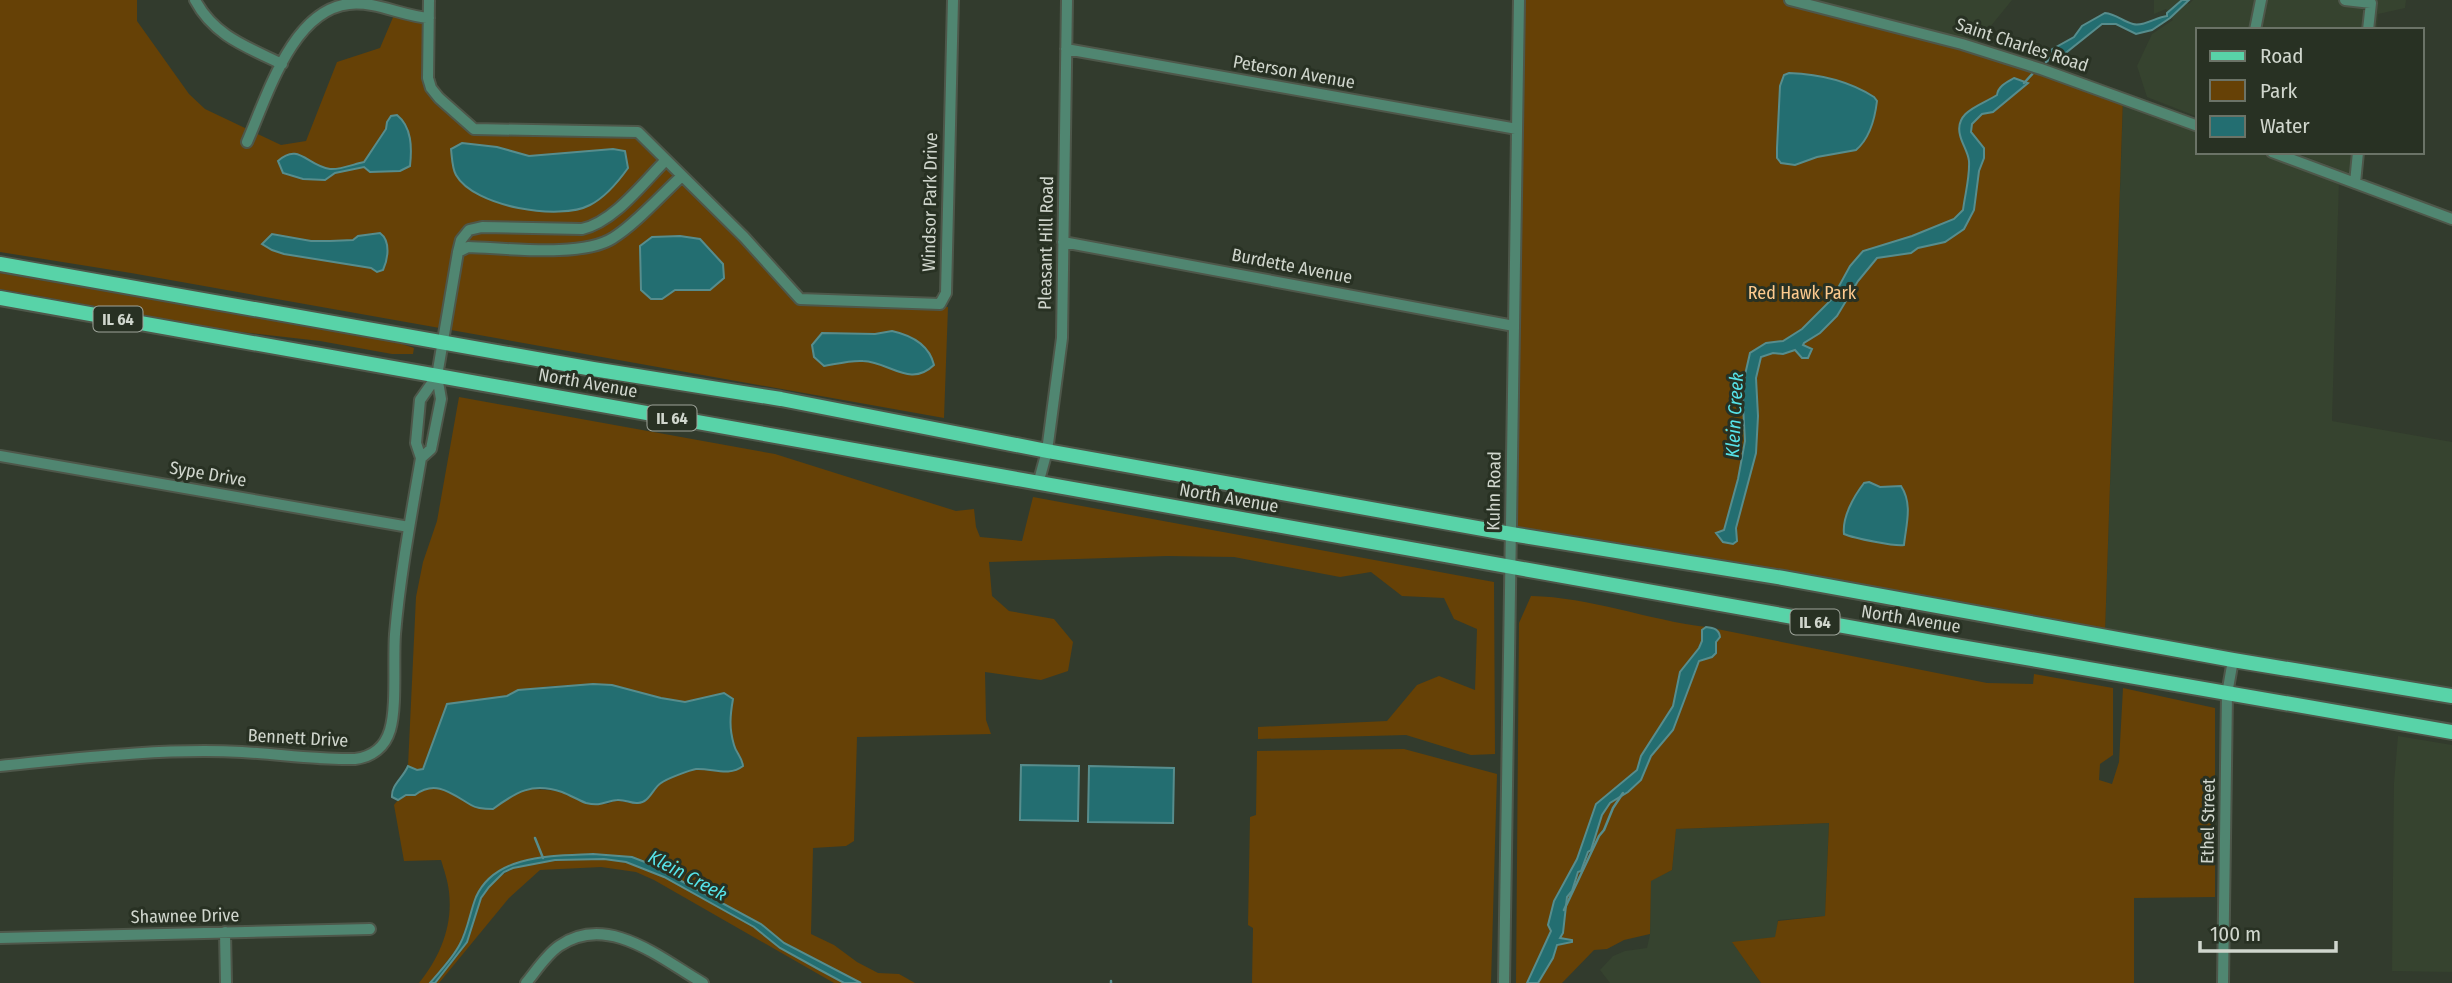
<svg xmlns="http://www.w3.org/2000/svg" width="2452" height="983" viewBox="0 0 2452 983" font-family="'Fira Sans Condensed',sans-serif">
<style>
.built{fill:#36432f}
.green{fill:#664106}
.water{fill:#236e71;stroke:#578d8d;stroke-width:2}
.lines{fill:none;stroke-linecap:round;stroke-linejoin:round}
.stream{stroke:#578d8d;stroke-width:2.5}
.minor-casing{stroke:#4e574a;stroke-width:14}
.major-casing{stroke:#4e574a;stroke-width:18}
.minor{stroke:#508671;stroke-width:10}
.major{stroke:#58d3a8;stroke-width:14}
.labels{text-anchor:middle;stroke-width:6;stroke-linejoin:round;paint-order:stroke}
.shield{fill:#283123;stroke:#9ea49a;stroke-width:2}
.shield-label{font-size:16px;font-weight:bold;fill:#d0d6cd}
.street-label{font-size:18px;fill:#d0d6cd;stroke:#283123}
.park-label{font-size:18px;fill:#fdca8e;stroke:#283123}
.water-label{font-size:19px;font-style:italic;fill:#56e3e9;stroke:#283123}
</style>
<rect width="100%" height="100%" fill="#323b2d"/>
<path class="built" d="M1798 0H2012L1977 43Z
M2154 0H2184L2189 4 2193 0H2406L2405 8 2378 14 2377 30H2198V117L2147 97 2137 66 2152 34 2173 20 2166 9 2154 14Z
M2123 103 2198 130V152H2260L2339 180 2332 421 2452 442V692L2105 633Z
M2293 152H2365L2362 178Z
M2398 736 2452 745V972L2392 971 2394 783Z
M1829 823 1825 916 1778 920 1776 937 1733 943 1761 983H1610L1600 970 1613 956 1625 951 1647 948 1650 934 1651 880 1672 870 1676 829Z"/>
<path class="green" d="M0 0H137V21L189 94 205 109 281 145 306 141 337 62 380 48 394 15 423 21 422 78 435 99 470 132 490 135H636L801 303 948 307 944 418 131 273 0 252Z
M1518 0H1790L1951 39 2123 98 2105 633 1513 529Z
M0 273 399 343 414 348 413 354H392L320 341 231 331 0 289Z
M459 397 775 454 956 511 974 509 976 527 980 537 1022 541 1033 497 1494 582 1495 754 1471 755 1406 735 1258 739V727L1387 721 1417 685 1439 676 1475 690 1477 629 1454 619 1444 598 1402 596 1371 572 1340 577 1234 557 1167 556 989 562 992 596 1009 611 1054 619 1073 642 1068 671 1041 680 985 672 986 720 991 734 857 737 854 841 846 846 813 848 811 934 834 945 857 962 878 973 899 974 915 983H861L784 943 761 924 650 864 632 857 593 854 548 856 503 868 477 896 459 946 430 983H419C440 957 453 926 449 892 448 881 444 870 441 860L404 861 394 805C400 797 405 795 415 795 437 779 452 794 471 805 477 809 486 809 493 809L515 792 532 789 560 791 585 802 596 804H608L615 800 636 804 645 802 661 783 684 772 696 769 721 771 742 759C732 746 725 722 732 706L724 693 685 702 661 698 612 685 552 686 518 690 507 696 447 704 422 769 417 771 408 766 416 597 423 562 437 521Z
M1531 596C1590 597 1648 620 1706 627L1702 630V641L1699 648 1680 672 1673 706 1641 756 1637 770 1596 804 1577 859 1554 901 1551 931 1527 983H1516L1519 623Z
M1717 629 1987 683 2033 684 2034 674 2113 688V755L2100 764 2099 780 2112 784 2119 762 2123 688 2215 708V897L2134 898V983H1761L1732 942 1775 937 1778 921 1825 916 1829 823 1676 829 1672 870 1651 881 1650 934 1624 940 1607 949 1594 950 1562 983H1538L1553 958 1557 945 1572 940 1560 938 1563 933 1567 897 1591 850 1602 815 1610 803 1628 792 1641 780 1651 756 1673 730 1699 660 1712 657 1716 642 1720 637Z
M1404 749 1497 774 1491 983H1252L1253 928 1248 925 1250 817 1256 815 1257 751Z
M604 859 626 862 664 877 754 927 781 948 844 983H834L654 880 636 872 601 867 540 870 509 898 439 983H435C445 970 457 958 466 944 474 931 474 912 481 898 503 855 563 859 604 859Z"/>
<path class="water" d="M2182 0H2189L2170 18 2152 30 2136 34 2116 24H2102L2063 55 2055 57 2051 50 2074 37 2082 26 2105 13C2116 14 2122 21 2133 24 2144 27 2156 17 2167 16V13Z
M1789 73C1818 74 1849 81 1874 97L1877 101C1875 118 1869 139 1856 150L1817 157 1795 165 1781 163 1777 158V148L1780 86 1784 75Z
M2014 78 2028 83 1993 112 1982 114 1972 124 1971 132 1984 148V158L1979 171 1974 210 1964 229 1945 242 1918 248 1911 253 1877 258 1858 281 1837 316 1820 333 1804 343 1803 345 1812 349 1808 358H1802L1795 350 1783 354 1773 353 1761 357 1756 378 1758 416 1756 453 1736 528 1737 541 1733 544 1723 542 1716 533 1724 530 1738 479 1745 441 1742 388 1750 353 1766 343 1783 341 1802 329 1832 299 1850 266 1863 251 1912 236 1954 219 1963 210C1965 194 1970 177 1969 161 1968 152 1962 144 1960 135 1954 111 1982 105 1997 95 1998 86 2007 82 2014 78Z
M397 115C412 127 412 148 410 166L400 171 370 172 364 167 335 173 325 180 303 179 283 173 278 161C299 142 307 166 330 169 340 170 354 164 364 162L386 129 387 122 391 116Z
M462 143 497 147 529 156 613 149 625 151 628 168C618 182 606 197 590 205 560 221 474 207 456 175 452 168 452 157 451 149Z
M380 233C391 241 388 259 383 270L377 272 371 268 284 254 272 250 262 244 272 234 311 241H330L353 240 358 236Z
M680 236 700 239 723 264 724 278 710 290H675L662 299H651L641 290 640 246 652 237Z
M892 331C910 335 929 344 934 365 910 388 890 362 863 361 851 360 836 364 824 366L814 357 812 345 822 333 875 334Z
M1869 482 1880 487 1901 486C1913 504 1906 525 1904 545 1897 547 1853 538 1844 534 1842 517 1854 496 1864 483Z
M1706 627C1714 628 1719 629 1720 637L1716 642V653L1712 657 1699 661 1673 730 1651 756 1641 780 1628 792 1610 803 1602 815 1591 850 1588 852 1581 871 1578 872 1572 891 1567 897 1563 933 1560 938 1572 940V942L1557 945 1553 958 1538 983H1527L1551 931 1548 925 1554 901 1577 859 1596 804 1637 770 1641 756 1673 706 1680 672 1699 648 1702 641V630Z
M593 684 612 685 661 698 685 702 724 693 733 699C730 716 729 728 734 745 736 753 742 757 743 766 729 777 712 768 696 769 690 770 666 779 661 783 653 788 649 803 638 803 631 804 625 799 617 800 605 801 602 807 586 803 578 800 570 795 562 792 532 782 516 792 493 809 486 809 477 809 471 805 452 794 436 779 415 795H406L398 800 392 797C391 785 403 778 408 766L417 770 423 769 447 704 507 696 518 690Z
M1021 765 1079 766 1078 821 1020 820Z
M1089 766 1174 768 1173 823 1088 822Z
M593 854 632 857 650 864 761 924 784 943 861 983H844L820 970 780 948 754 927 664 877 626 862 604 859 555 860 513 868 504 872 489 887 481 898 467 942 435 983H430C440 971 453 958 460 944 468 929 470 912 476 897 495 854 553 856 593 854Z"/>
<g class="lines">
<path class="stream" d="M2046 62 2054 55
M2024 83 2035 71
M535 838 543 858
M1564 910 1599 836 1604 830 1613 808 1623 793
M1111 983V981"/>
<g class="minor-casing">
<path id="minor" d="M195 0C214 36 247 47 282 64
M429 0 428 78 431 88 439 98 474 129 638 132 744 237 800 299 940 304 946 293 953 0
M1790 0 1962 44 2041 69 2198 126
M2345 0 2371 3 2368 30
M2255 30 2261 0
M1066 49 1517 129
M247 142C267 97 292 10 349 4 376 1 402 16 429 18
M2272 152 2452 219
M2355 183 2358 152
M1063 242 1514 326
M458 252 468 247C506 248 582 258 613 238 636 224 662 194 682 176
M0 456 409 527
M421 458 431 449 441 399 437 376 458 252 461 240 469 230 482 227 582 229C614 222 643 183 666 160
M1038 484 1047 451 1062 338 1067 0
M0 766C80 758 161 748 242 752 280 754 317 760 355 759 372 757 385 747 390 730 397 707 393 661 395 634 400 575 411 517 421 458L416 443 420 400 437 376
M225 932 226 983
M0 938 370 929
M526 983C536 971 546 955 559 946 608 912 661 959 703 983
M1504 983 1519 0
M2223 983 2227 694 2233 660"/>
</g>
<g class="major-casing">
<path id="major" d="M0 264 593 369 781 399 1047 451 1511 534 1783 578 2233 660 2452 696
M0 298C818 442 1634 592 2452 732"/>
</g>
<use href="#minor" class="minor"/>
<use href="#major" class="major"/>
</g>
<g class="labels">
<g class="shield">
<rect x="93.5" y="306.5" width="49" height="25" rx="5"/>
<rect x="647.5" y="405.5" width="49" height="25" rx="5"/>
<rect x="1790.5" y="609.5" width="49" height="25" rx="5"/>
</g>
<g class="shield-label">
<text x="118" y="325">IL 64</text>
<text x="672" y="424">IL 64</text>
<text x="1815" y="628">IL 64</text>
</g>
<g class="street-label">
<text transform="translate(2022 45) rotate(18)" y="6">Saint Charles Road</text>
<text transform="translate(1294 72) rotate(10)" y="6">Peterson Avenue</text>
<text transform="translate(930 202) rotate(-89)" y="6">Windsor Park Drive</text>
<text transform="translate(1046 243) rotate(-89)" y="6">Pleasant Hill Road</text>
<text transform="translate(1292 266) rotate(11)" y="6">Burdette Avenue</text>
<text transform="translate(588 383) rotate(10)" y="6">North Avenue</text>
<text transform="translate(208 474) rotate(10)" y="6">Sype Drive</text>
<text transform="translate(1494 491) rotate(-89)" y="6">Kuhn Road</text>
<text transform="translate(1229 498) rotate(10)" y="6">North Avenue</text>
<text transform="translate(1911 619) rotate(9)" y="6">North Avenue</text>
<text transform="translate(298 738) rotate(3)" y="6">Bennett Drive</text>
<text transform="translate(2208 821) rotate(-89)" y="6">Ethel Street</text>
<text transform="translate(185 916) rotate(-1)" y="6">Shawnee Drive</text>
</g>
<g class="park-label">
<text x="1802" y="299">Red Hawk Park</text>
</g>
<g class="water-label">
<text transform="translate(1734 415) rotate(-87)" y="7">Klein Creek</text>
<text transform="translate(688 875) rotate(28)" y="7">Klein Creek</text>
</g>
</g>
<rect x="2196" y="28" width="228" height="126" fill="#283123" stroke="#6b7367" stroke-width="2"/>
<rect x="2210" y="51" width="35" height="10" fill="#58d3a8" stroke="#6b7367" stroke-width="2"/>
<text x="2260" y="63" font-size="21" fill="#d0d6cd">Road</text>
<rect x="2210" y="80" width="35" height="21" fill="#664106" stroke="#6b7367" stroke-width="2"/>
<text x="2260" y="98" font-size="21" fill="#d0d6cd">Park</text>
<rect x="2210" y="116" width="35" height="21" fill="#236e71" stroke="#6b7367" stroke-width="2"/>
<text x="2260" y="133" font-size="21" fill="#d0d6cd">Water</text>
<path d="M2200 941v10h136v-10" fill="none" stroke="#d0d6cd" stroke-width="3.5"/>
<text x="2210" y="941" font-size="21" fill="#d0d6cd" stroke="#283123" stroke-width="5" paint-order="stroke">100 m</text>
</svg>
